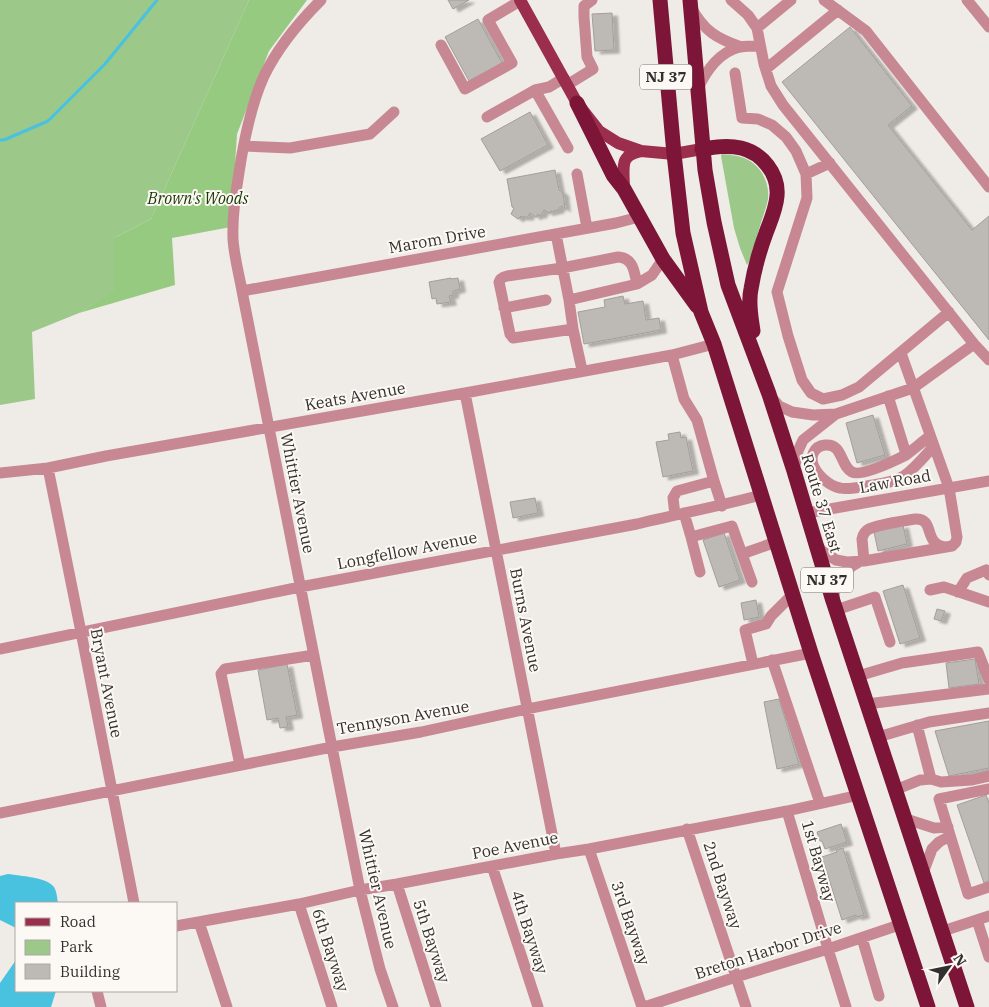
<svg xmlns="http://www.w3.org/2000/svg" width="989" height="1007" viewBox="0 0 989 1007" font-family="'IBM Plex Serif',serif">
<style>
.green{fill:#9cc889}
.forest{fill:#97ca81}
.water{fill:#48c2de}
.lines{fill:none;stroke-linecap:round;stroke-linejoin:round}
.stream{stroke:#48c2de;stroke-width:3}
.building{fill:#bdb9b5;stroke:#a39e9b;filter:url(#shadow)}
.minor{stroke:#c78894;stroke-width:11}
.major{stroke:#9b2d4d;stroke-width:12}
.highway{stroke:#7d1538;stroke-width:15}
.labels{text-anchor:middle;stroke-width:4;stroke-linejoin:round;paint-order:stroke}
.shield{fill:#fcf8f4;stroke:#6f6c6a;stroke-width:1}
.shield-label{font-size:15px;font-weight:bold;fill:#32302f}
.park-label{font-size:16px;font-style:italic;fill:#173703;stroke:#fcf8f4}
.street-label{font-size:16px;fill:#32302f;stroke:#fcf8f4}
</style>
<defs>
<filter id="shadow"><feDropShadow dx="5.5" dy="3" stdDeviation="1" flood-color="#0004"/></filter>
</defs>
<rect width="100%" height="100%" fill="#efebe6"/>
<path class="green" d="M0 0H249L151 219 114 238 115 290 79 313 32 332 35 399 0 405Z
M722 154C729 155 735 155 741 157 759 162 770 181 768 199 766 209 762 219 759 229 756 241 754 255 747 265L740 248 734 228 721 156Z"/>
<path class="forest" d="M249 0H307L269 51 237 134 231 227 172 238 175 285 79 313 114 290V238L151 219Z"/>
<path class="water" d="M8 874C20 876 47 877 54 887 57 892 57 898 58 903H16V928L0 920V876Z
M16 960V991H56L51 1007H0V983Z"/>
<g class="lines">
<path class="stream" d="M0 140H4L48 121 105 64 157 0"/>
</g>
<path class="building" d="M448 0H469L453 9Z
M612 13 614 50 595 51 592 14Z
M478 19 502 63 469 81 445 37Z
M850 27 912 106 888 125 972 230 989 216V340L782 82Z
M530 112 548 145 500 171 481 139Z
M555 170 559 190 563 193 565 209 561 206 557 211 555 210 553 212 551 211 549 213 544 210 540 216 538 214 536 217 530 213 527 218 524 216 523 218 521 216 518 219 511 214 514 208 512 207 507 179Z
M451 278V279L458 278 460 289 453 291V295L449 296 451 302 437 304 436 298 432 299 429 282Z
M623 296 625 304 643 301 646 320 659 318 661 330 584 344 578 312 605 307 604 300Z
M873 415 885 455 857 463 846 423Z
M680 432 681 438 686 437 693 471 663 477 656 442 669 440 668 434Z
M535 498 538 513 513 518 510 502Z
M903 525 907 544 878 551 874 532Z
M724 533 740 580 719 587 703 540Z
M903 585 920 638 900 644 883 591Z
M756 600 759 617 744 620 741 603Z
M937 609 945 611 941 621 934 619Z
M975 659 979 684 949 688 946 663Z
M287 664 297 715 286 717 288 727 280 728 278 718 267 720 258 670Z
M779 699 799 764 777 769 764 702Z
M989 721V768L949 776 935 731Z
M986 795 989 803V881L984 883 957 805Z
M841 824 847 842 825 849 822 841H820L817 832Z
M843 848 864 915 856 917V915L842 920 822 857 837 852 836 850Z"/>
<g class="lines">
<path class="minor" d="M321 0C300 21 277 49 264 76 252 102 246 131 241 160 237 186 232 212 233 239 234 256 239 274 242 291L332 747 360 890 380 969 393 1007
M731 0 748 15 757 28 764 64 771 86 783 105 974 344 989 360
M824 0 866 31 989 187
M967 0 989 27
M691 7C704 31 716 38 741 47
M757 28 791 0
M441 45 465 89 512 63 488 20 520 1
M766 69 838 10
M735 73 742 118 758 119 772 125 786 137 796 151 806 174 807 198 777 292 788 336 802 380 811 393 823 399 842 395 859 387 949 312
M567 85 593 69 587 57 584 17V6L592 0
M698 88C707 70 719 52 740 47 746 46 754 46 760 46
M535 90 568 148
M487 117 535 90 549 87 564 78
M244 146 290 148 370 134 394 112
M577 174 587 228
M806 174 830 163
M556 234 569 300 637 284C634 272 634 258 618 257L562 268 507 276C503 277 500 278 499 282L510 334 513 338 573 329
M637 284 652 275 663 259
M242 291 616 223 639 217
M569 300 573 329 582 370
M504 308 546 300
M672 355 684 399 697 420 714 481 722 506
M465 393 556 854
M888 396 906 454
M771 397 779 406 792 412 813 415 836 414 913 388 974 344
M930 436C922 442 914 449 906 455 896 460 862 477 852 472 840 466 843 443 825 445 814 446 809 457 814 467 819 477 830 486 840 488 848 490 859 487 867 486 879 484 893 483 904 476 915 468 924 457 933 447
M48 468 81 632 134 903
M794 470 798 451 803 440 836 414
M0 473 48 468 106 456 465 393 672 355 714 344
M684 513 691 537
M807 513 989 481
M675 515 673 498 677 491 714 481
M816 543 822 551 836 560 847 562 864 561 952 546 956 542 957 537 949 488 901 353
M742 554 776 542
M864 561 862 539C863 534 865 531 869 529 879 524 904 521 915 519 936 518 922 543 945 547
M700 572 691 537 732 526 752 582
M930 590 944 587 989 602
M958 592 967 578 986 570 989 575
M834 597C835 578 843 571 859 562
M836 610 875 597 890 642
M0 649 300 587 637 524C678 514 720 506 761 495
M772 660 820 803
M753 664 745 630 766 624 771 616 793 594
M858 676 902 663 978 652 989 680
M867 704 989 689
M917 725 931 779
M878 737 929 722 989 713
M240 765 221 674 225 669 314 655
M989 789 939 799 968 894 989 887
M895 790 920 780 931 779 941 782 972 780 989 776
M787 811 828 949 846 1007
M0 813 332 747 421 732 527 709 811 653
M906 819 934 828 948 827
M687 829 746 1007
M589 849 642 1007
M492 866 538 1007
M923 873 932 849 939 842 950 836
M397 884 436 1007
M299 904 332 1007
M977 920 989 957
M199 922 227 1007
M176 926 299 904 360 890 397 884 556 854 589 849 787 811 859 795
M943 931 989 916
M862 938 879 996
M97 991 101 1007
M644 1007 736 977 828 949 902 924"/>
<path class="major" d="M520 0 577 103 599 131 618 143 641 151 674 154 702 149
M624 189C624 182 622 164 626 159 629 154 636 152 641 151"/>
<path class="highway" d="M660 0 674 154 683 233 701 312 714 344 811 653 928 1007
M690 0 705 170 714 222 728 285 769 394 794 471 833 601 967 1007
M577 103 613 175 624 189 663 259 697 306
M702 149C715 147 728 145 741 148 762 153 779 174 777 196 776 209 770 222 766 233 759 252 754 270 751 289 748 303 751 317 753 331"/>
</g>
<g class="labels">
<g class="shield">
<rect x="640" y="64.5" width="52" height="25" rx="4"/>
<rect x="801" y="567.5" width="52" height="25" rx="4"/>
</g>
<g class="shield-label">
<text x="666" y="82">NJ 37</text>
<text x="827" y="585">NJ 37</text>
</g>
<g class="park-label">
<text x="198" y="204">Brown's Woods</text>
</g>
<g class="street-label">
<text transform="translate(437 239) rotate(-10)" y="6">Marom Drive</text>
<text transform="translate(355 396) rotate(-10)" y="6">Keats Avenue</text>
<text transform="translate(895 481) rotate(-10)" y="6">Law Road</text>
<text transform="translate(298 493) rotate(79)" y="6">Whittier Avenue</text>
<text transform="translate(822 503) rotate(73)" y="6">Route 37 East</text>
<text transform="translate(407 550) rotate(-11)" y="6">Longfellow Avenue</text>
<text transform="translate(526 620) rotate(79)" y="6">Burns Avenue</text>
<text transform="translate(107 683) rotate(79)" y="6">Bryant Avenue</text>
<text transform="translate(403 717) rotate(-10)" y="6">Tennyson Avenue</text>
<text transform="translate(515 845) rotate(-11)" y="6">Poe Avenue</text>
<text transform="translate(819 861) rotate(74)" y="6">1st Bayway</text>
<text transform="translate(723 885) rotate(72)" y="6">2nd Bayway</text>
<text transform="translate(378 889) rotate(77)" y="6">Whittier Avenue</text>
<text transform="translate(631 923) rotate(71)" y="6">3rd Bayway</text>
<text transform="translate(530 932) rotate(72)" y="6">4th Bayway</text>
<text transform="translate(432 941) rotate(72)" y="6">5th Bayway</text>
<text transform="translate(331 950) rotate(72)" y="6">6th Bayway</text>
<text transform="translate(768 950) rotate(-18)" y="6">Breton Harbor Drive</text>
</g>
</g>
<rect x="15" y="902" width="162" height="90" fill="#fcf8f4" stroke="#aba8a5"/>
<rect x="25" y="918" width="25" height="8" fill="#9b2d4d" stroke="#aba8a5"/>
<text x="60" y="927" font-size="15" fill="#32302f">Road</text>
<rect x="25" y="940" width="25" height="15" fill="#9cc889" stroke="#aba8a5"/>
<text x="60" y="952" font-size="15" fill="#32302f">Park</text>
<rect x="25" y="964" width="25" height="15" fill="#bdb9b5" stroke="#aba8a5"/>
<text x="60" y="977" font-size="15" fill="#32302f">Building</text>
<g transform="translate(949 967) rotate(57)" stroke="#fcf8f4" stroke-width="4" paint-order="stroke">
<path d="M0-4L9 19L0 12L-9 19Z" fill="#32302f"/>
<text y="-8" font-size="14" font-weight="bold" text-anchor="middle" fill="#32302f">N</text>
</g>
</svg>
